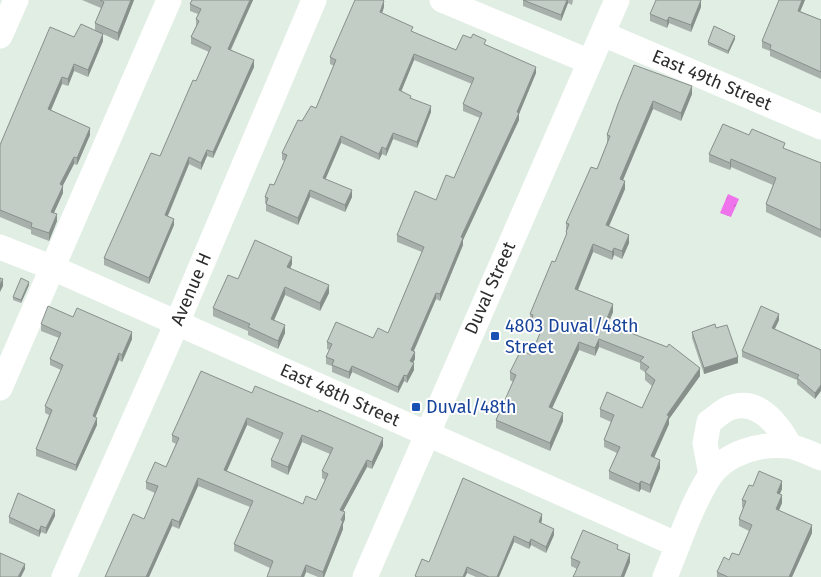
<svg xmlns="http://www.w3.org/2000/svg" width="821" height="577" viewBox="0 0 821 577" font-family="'Fira Sans',sans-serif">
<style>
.water{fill:url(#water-ripples)}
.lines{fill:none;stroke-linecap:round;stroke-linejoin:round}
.minor{stroke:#fff;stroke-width:25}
.wall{fill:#a7b0aa;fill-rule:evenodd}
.shaded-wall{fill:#88908b}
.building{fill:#c2cdc6;stroke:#88908b;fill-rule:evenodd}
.transit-dot{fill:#1a4fb4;stroke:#fff;stroke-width:2}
.labels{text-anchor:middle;stroke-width:4;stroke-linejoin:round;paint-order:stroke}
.street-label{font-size:18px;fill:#2d2d2d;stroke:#fff}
.transit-label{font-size:18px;fill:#164399;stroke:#fff;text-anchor:start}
</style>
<defs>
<pattern id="water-ripples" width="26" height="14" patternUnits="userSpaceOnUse" patternTransform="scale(1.25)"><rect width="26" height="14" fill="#ef74ec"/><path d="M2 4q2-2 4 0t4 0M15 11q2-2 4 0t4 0" fill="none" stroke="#c260c0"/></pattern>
</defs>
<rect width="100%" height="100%" fill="#e0eee4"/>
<path class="water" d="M728 194 739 199 731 217 720 213Z"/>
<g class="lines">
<path class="minor" d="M442 0 590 62
M603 34 821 127
M0 36 16 0
M0 247 53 268 678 545
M0 388 169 0
M711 475 705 443 709 422C715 418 722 411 729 408 758 397 778 424 790 446
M64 577 177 323 314 0
M365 577 617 0
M665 577C678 546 692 503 710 476 727 452 761 443 789 446 800 448 811 454 821 458"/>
</g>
<path class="wall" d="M82 0H134L118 41 103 34V41L88 77 74 71 68 86 62 84 51 110 90 135 77 165 74 164 63 185V193L54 213 57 221 49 241 31 234V230L0 217V145L74 37 95 30V23L101 8Z
M192 0H253L231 50 254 67 213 158 207 156 201 170 189 164 168 216 174 225 149 284 104 265V258L160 156 196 81 209 52 191 44V37L196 26V19L198 14 190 11V4Z
M523 0H573L572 5 568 3 561 21 523 6Z
M805 0 800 11 821 20V79L770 56V51L762 48V41Z
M384 7 382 13 413 32 456 50 486 45 536 73 519 114V120L463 240V245L440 301 436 299 414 351 415 359 413 363 414 370 407 383 404 381 398 393 352 372 349 379 332 372V366L326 364V357L330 350 327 349V342L373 338 388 333 422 252 397 242V235L436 200 454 178 480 118 463 111V104L472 84 414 60 401 91 431 112 417 148 393 139 386 156 382 154 379 160 341 143 325 179 352 197 345 212 310 197 298 225 266 211V204L265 203V197L274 185 285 161 282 160V153L302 121 316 108 334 66 330 64V57Z
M701 7 691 32 669 23 667 28 650 21V14Z
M735 39 728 54 708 45V42Z
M692 94 681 121 653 109 623 180 625 189 609 226 629 243 622 259 614 255 612 260 593 252 578 290 613 312 608 324 700 376 669 419V424L654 458 660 468 650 493 641 489 639 492 609 479V471L617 453 604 447V440L611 422 600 417V409L642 408 652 386 645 380V372L640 369V363L599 347 595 356 579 350 552 408 563 421 550 451 496 428V420L513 382 510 380V372L531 355 540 333 531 329 530 314 555 262 566 237V223L597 169 607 143V135L618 104Z
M749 135 821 163V238L766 212V204L773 185 731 167 730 170 709 162V154Z
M292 264 290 269 329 293 320 311 285 295 274 320 285 333 278 349 248 335V331L213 316V308L238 279Z
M29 285 21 303 13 300V297Z
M73 317 132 339 122 362 119 360 96 414 95 417 97 425 76 471 36 456V449L49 415 45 413V406L61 370 50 365V359L59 338 41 331V324Z
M779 320 775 329 820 349 815 399 797 384V380L742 357V351Z
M716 328 738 363 704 374 692 338V332Z
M252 393 383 446 372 469 367 467 343 511 345 519 343 524V529L324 577H318L306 572 304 577H267L270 568 234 551V544L250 507 198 486 179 529 172 526 149 577H105L144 519 155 493 146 489V482L166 467 176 444 172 442V435ZM247 425 280 440 271 460V467L288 475 302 442 330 454 322 471V478L325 480 316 500 303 504 227 471Z
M753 486 782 489 780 494 782 503 779 510 812 533 792 577H717V572L729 560 739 555 749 531 739 526V519L743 508 742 507V500Z
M55 516 46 534 41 532 39 537 9 523V517Z
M542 520 541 523 554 535 546 553 531 545 529 549 514 542 499 577H476L467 573 465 577H415L422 559 429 562Z
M618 549 630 562 624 577H573L577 569 571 566V558Z"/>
<path class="shaded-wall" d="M131 0H134L118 41V33Z
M250 0H253L228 55V49Z
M567 0H568V3L561 21V15Z
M701 0V7L691 32V25Z
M802 0H805L798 17V11Z
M384 1V7L380 19V12Z
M669 17V23L667 28V21Z
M103 34V41L88 77V70Z
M735 36V39L728 54V51Z
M414 54V60L399 97V90Z
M254 60V67L213 158V152Z
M74 64V71L68 86V79Z
M536 67V73L519 114V120L463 240V245L440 301V294L461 237 517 112Z
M62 77V84L48 117V109Z
M692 86V94L681 121V113Z
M653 101V109L620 187V179Z
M431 106V112L417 148V142Z
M90 128V135L77 165V158Z
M393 133V139L386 156V149Z
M341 136V143L323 185V178Z
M382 147V154L379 160V154Z
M207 150V156L201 170V163Z
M74 157V164L60 191V184Z
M189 157V164L165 222V215Z
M731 159V167L730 170V163Z
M625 181V189L606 233V225Z
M63 186V193L51 219V212Z
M310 190V197L298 225V218Z
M352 190V197L345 212V205Z
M57 214V221L49 241V233Z
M174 219V225L149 284V278Z
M629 235V243L622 259V251Z
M593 244V252L575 297V289Z
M614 248V255L612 260V252Z
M292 257V264L287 275V267Z
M3 279V286L0 292V285Z
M29 282V285L21 303V300Z
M329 285V293L320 311V303Z
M285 287V295L271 327V319Z
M436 293V299L411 357V350Z
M613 304V312L605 331V323Z
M779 314V320L772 334V328Z
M285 325V333L278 349V341Z
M132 332V339L122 362V355Z
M599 339V347L595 356V348Z
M579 342V350L549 415V407Z
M415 352V359L410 368V361Z
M119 353V360L93 423V416L96 408Z
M738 357V363L704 374V368Z
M414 363V370L407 383V376Z
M352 366V372L349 379V372Z
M700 368V376L669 419V424L651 464V456L667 415Z
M404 375V381L398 393V387Z
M821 385V391L815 399V393Z
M563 413V421L550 451V443Z
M97 418V425L76 471V465Z
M247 418V425L224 477V470Z
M302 435V442L288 475V467Z
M383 438V446L372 469V462Z
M367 460V467L340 517V510Z
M660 460V468L650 493V485Z
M198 478V486L179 529V522Z
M641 481V489L639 492V484Z
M782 481V489L777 500V493Z
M782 495V503L776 517V509Z
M55 510V516L46 534V528Z
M345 512V519L343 524V529L324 577H323V572Z
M542 514V520L539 528V522Z
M172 519V526L149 577H146Z
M812 525V533L792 577H789Z
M41 526V532L39 537V531Z
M554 529V535L546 553V547Z
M514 536V542L499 577H497Z
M531 539V545L529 549V543Z
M630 554V562L624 577H621Z
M25 564V569L21 577H18Z
M306 565V572L304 577H301Z
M467 567V573L465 577H463Z"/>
<path class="building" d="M100 0H131L118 33 95 23 104 2Z
M192 0H250L228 49 254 60 213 152 207 150 201 163 189 157 165 215 174 219 149 278 104 258 151 153 160 156 193 80 196 81 211 47 191 37 199 21 196 19 201 9 190 4Z
M355 0H383L384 1 380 12 413 27 411 31 456 50 463 35 471 38 473 34 486 40 484 44 536 67 517 112 519 113 461 237 463 238 440 294 436 293 411 350 415 352 410 361 414 363 407 376 404 375 398 387 352 366 349 372 332 365 334 360 326 357 332 344 327 342 336 322 373 338 378 328 388 333 424 247 397 235 415 191 436 200 446 175 454 178 482 113 463 104 474 78 414 54 399 90 411 96 410 98 431 106 417 142 393 133 386 149 382 147 379 154 341 136 323 178 352 190 345 205 310 190 298 218 266 204 268 198 265 197 270 184 274 185 287 155 282 153 298 120 302 121 311 106 316 108 336 60 330 57Z
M523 0H567L561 15Z
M656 0H701L691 25 669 17 667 21 650 14Z
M779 0H802L798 11 821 20V72L770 49 771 45 762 41Z
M81 24 103 34 88 70 74 64 68 79 62 77 48 109 90 128 77 158 74 157 60 184 63 186 51 212 57 214 49 233 31 227 32 223 0 210V145L50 27 74 37Z
M714 26 735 36 728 51 708 42Z
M634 65 692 86 681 113 653 101 620 179 625 181 606 225 629 235 622 251 614 248 612 252 593 244 575 289 613 304 605 323 667 347 669 344 700 368 667 415 669 416 651 456 660 460 650 485 641 481 639 484 609 471 620 447 604 440 614 415 600 409 607 392 642 408 655 380 645 372 649 367 640 361 644 357 599 339 595 348 579 342 549 407 563 413 550 443 496 420 516 375 510 372 521 350 531 355 543 326 531 321 533 315 530 314 552 261 555 262 567 233 566 232 569 224 566 223 591 167 597 169 610 136 607 135 618 104Z
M723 124 749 135 752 129 785 143 783 148 821 163V230L766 204 776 178 731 159 730 163 709 154Z
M255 240 292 257 287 267 329 285 320 303 285 287 271 319 285 325 278 341 248 327 250 324 213 308 228 275 238 279Z
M0 278 3 279 0 285Z
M21 278 29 282 21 300 13 297Z
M48 306 73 317 77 308 132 332 122 355 119 353 96 408 93 416 97 418 76 465 36 449 52 410 45 406 63 365 50 359 61 333 41 324Z
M761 306 779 314 772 328 821 350V385L815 393 797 378 799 375 742 351Z
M715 324 716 328 727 325 738 357 704 368 692 332Z
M201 371 252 393 255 386 318 412 319 410 383 438 372 462 367 460 340 510 345 512 341 520 343 521 323 572 306 565 301 577H267L273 561 234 544 253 501 198 478 179 522 172 519 146 577H105L133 514 144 519 158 486 146 482 155 462 166 467 179 438 172 435ZM247 418 283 433 271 460 288 467 302 435 333 448 322 471 328 474 316 500 306 496 303 504 224 470Z
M759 471 782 481 777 493 782 495 776 509 812 525 789 577H728L717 572 724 557 729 560 732 553 739 555 752 525 739 519 746 501 742 500 749 485 753 486Z
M463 478 542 514 539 522 554 529 546 547 531 539 529 543 514 536 497 577H489L467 567 463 577H417L415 576 422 559 429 562Z
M18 493 55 510 46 528 41 526 39 531 9 517Z
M583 530 618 545 617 549 630 554 621 577H573L580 562 571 558Z
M0 553 25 564 18 577H0Z"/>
<g class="transit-dot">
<rect x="490" y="331" width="10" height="10" rx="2.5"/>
<rect x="411" y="402" width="10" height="10" rx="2.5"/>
</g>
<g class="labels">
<g class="street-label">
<text transform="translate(712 80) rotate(23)" y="6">East 49th Street</text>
<text transform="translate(490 288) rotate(-66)" y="6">Duval Street</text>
<text transform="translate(191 289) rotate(-67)" y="6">Avenue H</text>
<text transform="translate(340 395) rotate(24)" y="6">East 48th Street</text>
</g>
<g class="transit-label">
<text x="505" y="332">4803 Duval/48th<tspan x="505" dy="21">Street</tspan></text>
<text x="426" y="413">Duval/48th</text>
</g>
</g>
</svg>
